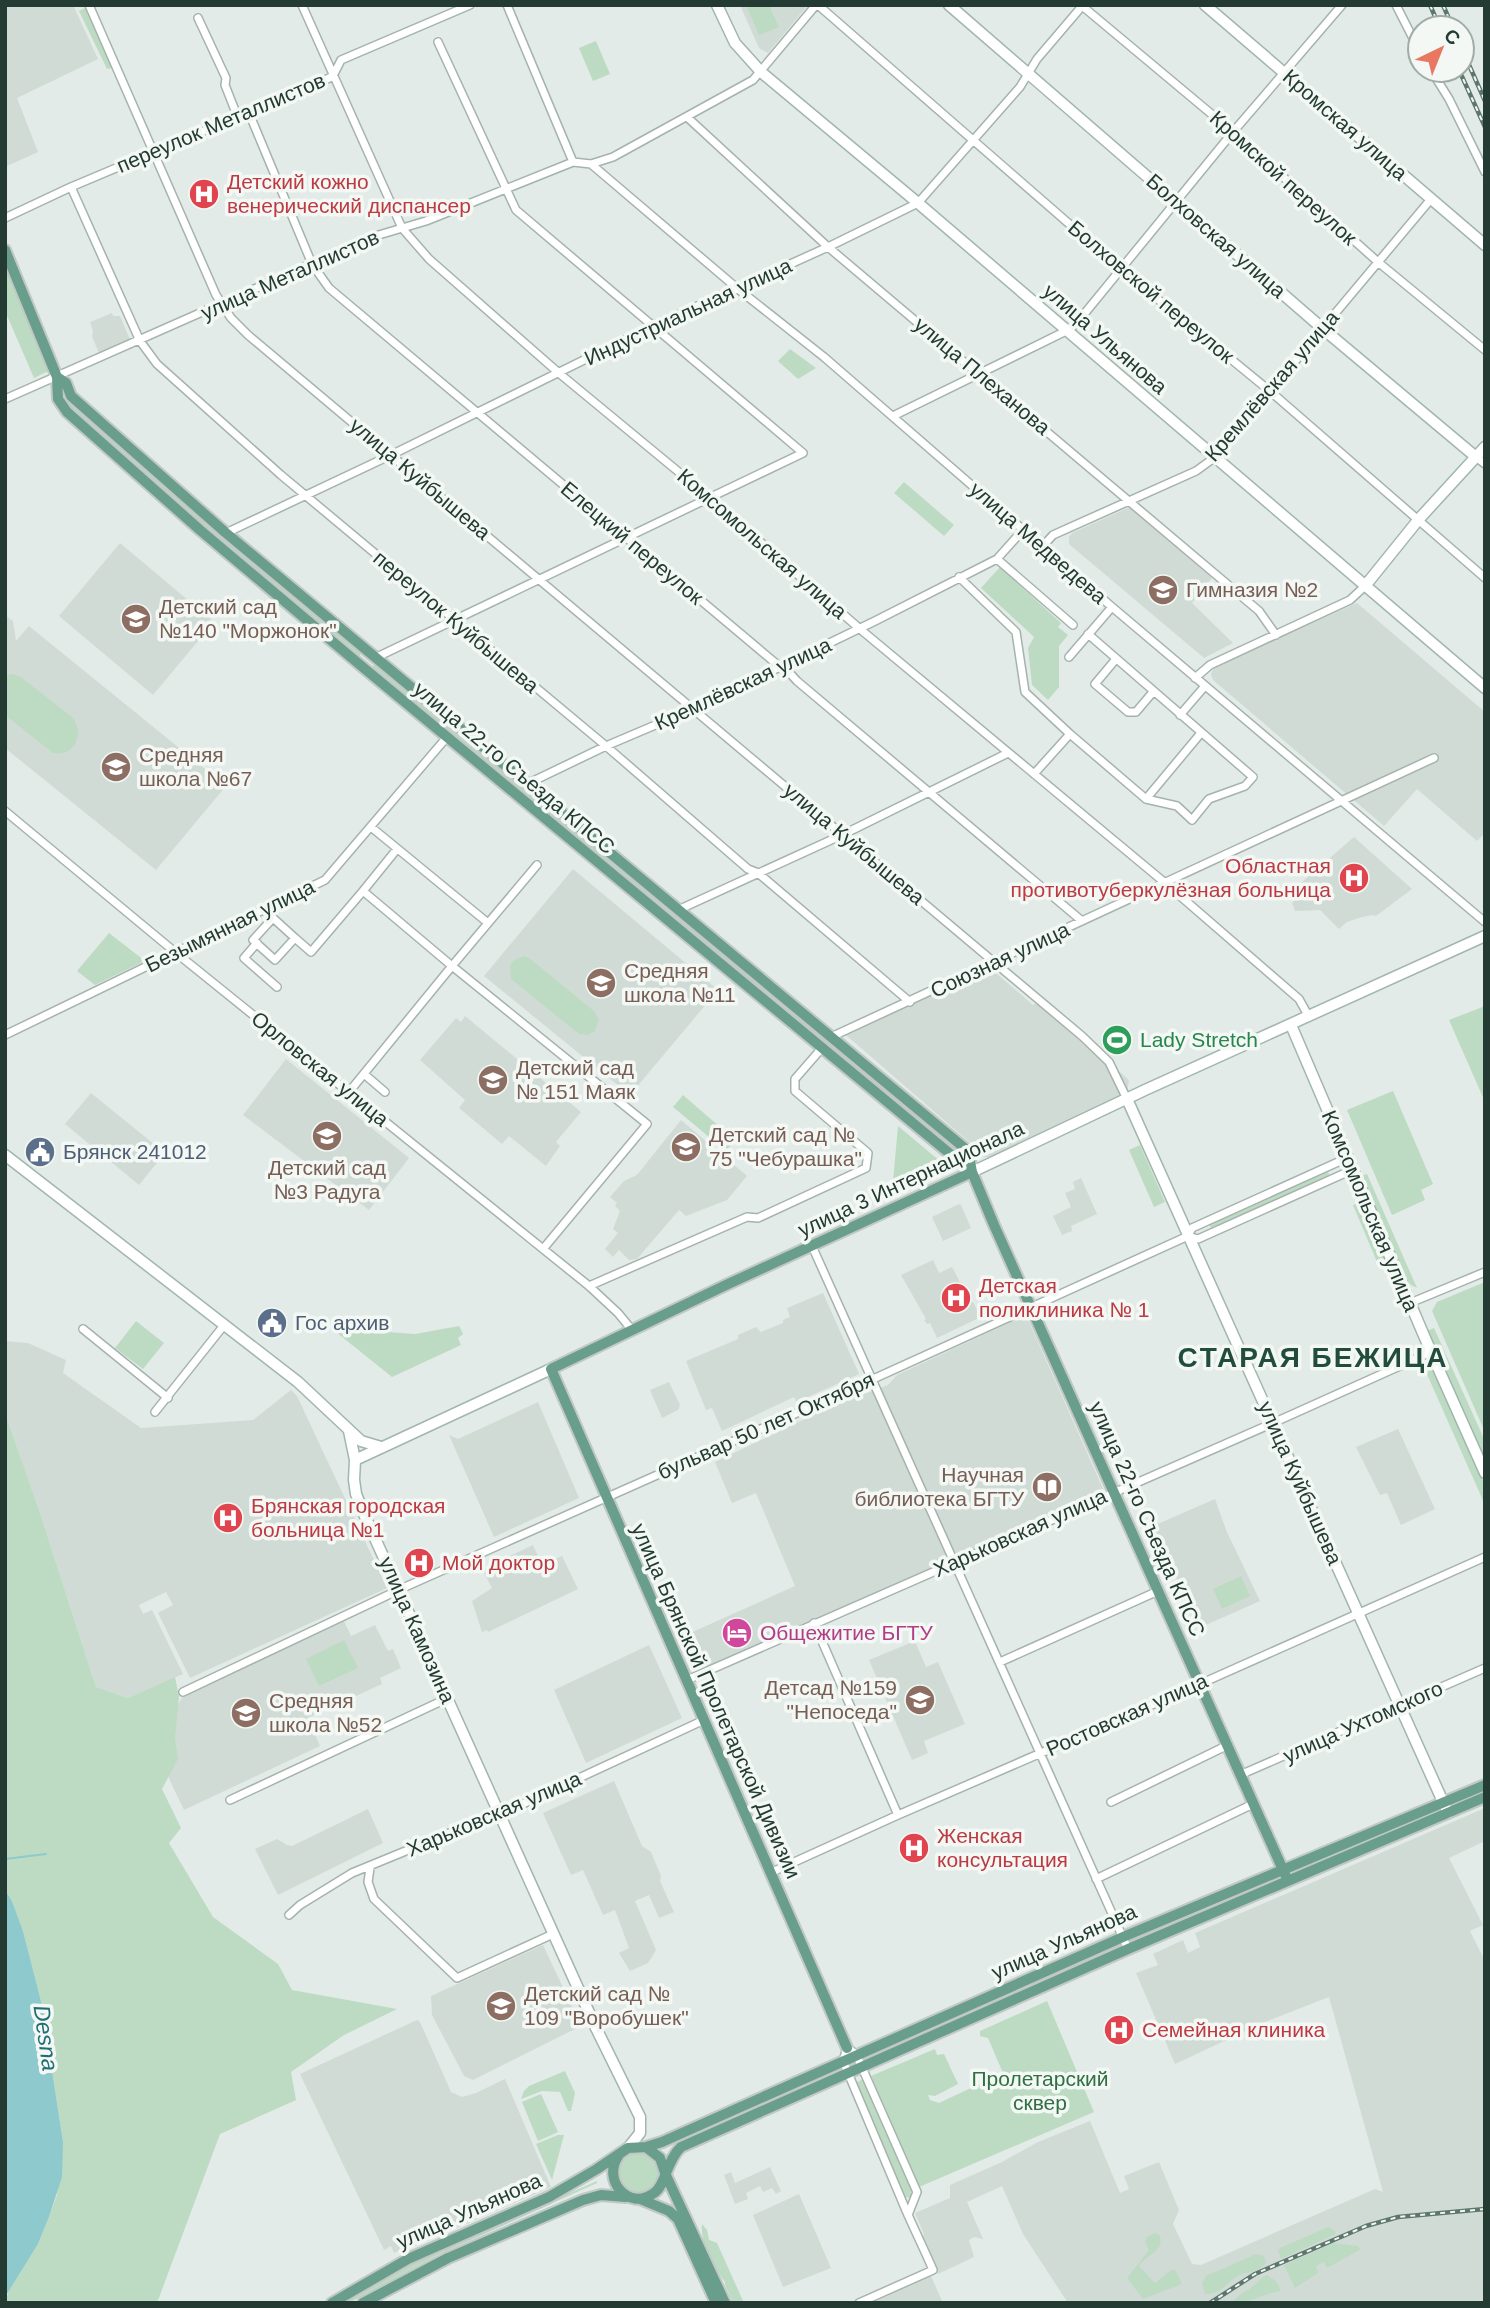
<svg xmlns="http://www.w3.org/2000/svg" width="1490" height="2308" viewBox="0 0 1490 2308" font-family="Helvetica,sans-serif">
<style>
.built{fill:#d1dbd5}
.green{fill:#bddbc2}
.water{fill:#8ec9cd}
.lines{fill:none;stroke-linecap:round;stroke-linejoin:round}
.stream{stroke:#8ec9cd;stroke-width:2}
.street-casing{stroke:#a5b3ad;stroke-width:10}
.secondary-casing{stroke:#a1b6ad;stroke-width:13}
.primary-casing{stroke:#c1c8c6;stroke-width:14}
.street{stroke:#fff;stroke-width:7}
.secondary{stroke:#fff;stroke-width:10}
.primary{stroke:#6a9e8c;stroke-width:10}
.rail-casing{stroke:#5e776e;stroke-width:4.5}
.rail{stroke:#f3f8f5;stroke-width:2;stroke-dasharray:5;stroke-linecap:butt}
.labels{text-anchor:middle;stroke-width:7;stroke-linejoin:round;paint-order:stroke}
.street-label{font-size:21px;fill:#233b33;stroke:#f3f8f5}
.health-label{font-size:21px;fill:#be3a42;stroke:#f3f8f5;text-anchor:start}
.education-label{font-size:21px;fill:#785e54;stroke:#f3f8f5;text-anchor:start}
.leisure-label{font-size:21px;fill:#27864d;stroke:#f3f8f5;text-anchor:start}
.service-label{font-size:21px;fill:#4e5e75;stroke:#f3f8f5;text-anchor:start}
.hotel-label{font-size:21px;fill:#b23c85;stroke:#f3f8f5;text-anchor:start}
.park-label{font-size:21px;fill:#307043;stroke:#f3f8f5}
.water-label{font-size:23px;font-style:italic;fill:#216d74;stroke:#f3f8f5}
.district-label{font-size:28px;font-weight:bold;letter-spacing:2px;fill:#214c3e;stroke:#f3f8f5}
</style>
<rect width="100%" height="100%" fill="#e2ebe7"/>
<path class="built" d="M5 5H73L98 59 17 98 38 152 5 167Z
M740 5H808L768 53 759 48Z
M112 313 113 316H120L131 342 100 356 92 336 93 331 90 322Z
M1132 506 1212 578 1192 603 1233 643 1204 658 1069 544V537L1072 533Z
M120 543 214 622 153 695 59 616Z
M1357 603 1485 712V833L1477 841 1417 789 1384 826 1213 680 1211 674 1214 667Z
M5 615 13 621 16 641 29 626 226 786 156 870 5 748Z
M1354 837 1412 889 1376 916 1373 915 1362 917 1347 922 1339 929 1320 910 1295 911 1292 903 1300 895 1294 889Z
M573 869 718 990 630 1095 484 976Z
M990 968 1033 1005 1039 1002 1129 1080 1127 1092 989 1157H982L975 1147 846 1035Z
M465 1016 581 1112 556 1142 560 1146 546 1166 509 1136 502 1144 459 1108 465 1100 420 1060 456 1018 461 1022Z
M286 1059 409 1158 369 1210 243 1115Z
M91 1093 165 1153 139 1185 65 1124Z
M681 1120 747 1176 727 1200 686 1216 679 1210 637 1259 629 1260 619 1250 613 1257 605 1249 618 1233 613 1229 620 1211 615 1206 617 1203 610 1197 624 1181 637 1175Z
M1081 1178 1097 1214 1071 1226 1072 1231 1062 1235 1053 1216 1071 1207 1065 1193 1075 1189 1073 1182Z
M959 1204 961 1205 971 1228 943 1241 932 1217Z
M933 1260 939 1273 952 1267 971 1303 973 1302 981 1317 937 1338 930 1323 927 1324 924 1320 926 1319 901 1275Z
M823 1293 859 1374 797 1402 794 1397 722 1431 712 1408 706 1410 686 1361 738 1339V1335L756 1327 761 1332 783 1323V1320L790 1317 787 1308Z
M1026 1315 1104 1491 702 1669 688 1634 795 1586 756 1493 732 1503 715 1462 830 1407 888 1385 897 1375Z
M5 1341 28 1343 66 1360 63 1373 141 1428 253 1420 291 1390 297 1396 387 1588 190 1678 158 1613 173 1605 166 1592 139 1605 143 1614 152 1610 183 1674 128 1698 96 1687 39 1510 5 1417Z
M669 1382 680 1405 678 1410 662 1418 650 1390Z
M538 1402 579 1498 494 1537 449 1435 458 1439Z
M1398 1429 1435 1509 1401 1525 1387 1493 1380 1495 1356 1447Z
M1215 1499 1226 1530 1260 1601 1199 1628 1153 1526Z
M533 1545 542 1565 562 1556 578 1589 488 1632 487 1630 482 1632 472 1601 492 1588 482 1569Z
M344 1621 351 1636 375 1625 388 1651 393 1649 401 1668 380 1678 382 1684 308 1718 320 1746 184 1810 162 1764 158 1736 184 1695Z
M915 1641 926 1667 938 1662 965 1724 924 1741 928 1753 912 1760 869 1660Z
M649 1645 682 1718 586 1763 554 1690Z
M614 1781 642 1846 651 1852 661 1876 660 1881 674 1912 659 1918 649 1895 635 1901 656 1950 648 1963 630 1971 619 1953 629 1948 615 1910 603 1915 583 1870 571 1875 543 1813Z
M1485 1808V1841L1449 1858 1483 1925 1470 1931 1485 1961V2303H1068L1023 2234 1002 2186 967 2202 983 2239 974 2237 969 2240 974 2257 938 2274 922 2237 924 2234 915 2213 950 2198V2185L1002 2162 1038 2142 1090 2121 1120 2193 1129 2189 1124 2176 1159 2162 1179 2210 1173 2224 1192 2264 1201 2265 1375 2189 1383 2192 1329 1997 1265 2022 1175 2064 1136 1973 1158 1965 1153 1954 1183 1940 1188 1953 1200 1947 1195 1933Z
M368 1809 383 1843 278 1895 255 1849 277 1839 287 1845 292 1846Z
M543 1945 581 2026 473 2080 464 2076 432 2015 431 1996Z
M417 2020 420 2022 451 2092 462 2097 476 2093 505 2079 551 2187 413 2247 403 2248 394 2253 391 2246 384 2250 300 2074Z
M770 2167 781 2191 776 2194 772 2188 763 2192 760 2186 746 2193 748 2199 735 2204 724 2175 731 2172 735 2183Z
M799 2194 831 2268 783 2287 753 2215Z
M931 2276 943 2303H872Z"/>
<path class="green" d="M746 5H769L779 27 759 35Z
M87 7 112 63 113 68 107 69 79 11Z
M596 41 610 74 593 81 579 48Z
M5 251 54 368 34 378 5 311Z
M790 349 816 368 798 379 778 361Z
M60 383 361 650 360 656H357L213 537 84 423 64 402Z
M904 482 954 525 944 536 894 493Z
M1000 567 1061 623 1058 627 1068 635 1059 646V687L1048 700 1032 685 1028 648 1034 637 981 588Z
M377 664 818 1031 817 1033 814 1035 374 671 373 666Z
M13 674 21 677 73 718C85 735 74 757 53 753L5 715V675Z
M109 933 145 961 95 985 77 971Z
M523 956 529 958 594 1011 599 1020 595 1031 588 1035 579 1034 511 979 510 966 514 960Z
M1485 1006V1102L1449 1020Z
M834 1044 963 1152V1158L829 1049 830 1045Z
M1393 1091 1433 1184 1421 1190 1425 1200 1392 1215 1347 1110Z
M683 1095 735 1140 726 1151 673 1107Z
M898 1126 947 1167 892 1192Z
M1140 1145 1165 1202 1154 1207 1129 1150Z
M1328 1172 1330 1176 1211 1228 1209 1224Z
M1367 1174 1417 1288 1406 1282 1360 1176Z
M1361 1202 1385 1258 1377 1262 1353 1205Z
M1485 1282V1432L1432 1311 1437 1302Z
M136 1321 164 1343 143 1369 115 1348Z
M459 1326 463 1334 458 1338 461 1345 392 1377 331 1328 415 1334Z
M1434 1328 1485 1441V1461L1427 1331Z
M1429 1360 1485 1485V1505L1422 1363Z
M6 1417 39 1510 96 1687 128 1698 175 1677 179 1697 175 1739 178 1759 162 1789 181 1828 169 1843 213 1917 278 1964 292 1990 397 2009 344 2035 291 2072 296 2100 220 2134 157 2303H5L9 2290 38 2244 49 2217 57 2195 63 2142 42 2005 23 1931 12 1901 5 1890Z
M1241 1576 1250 1596 1222 1609 1213 1589Z
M344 1640 358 1668 319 1686 306 1659Z
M1047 2001 1094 2112 919 2187 871 2076 935 2049 937 2055 944 2054 958 2084 935 2096 928 2095 930 2100 939 2103 1003 2073 988 2038 980 2036V2031Z
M565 2071 575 2093 571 2111H568L560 2092 542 2091 521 2099 524 2091 529 2086Z
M866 2078 914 2192 913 2198 903 2197 855 2083Z
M541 2094 558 2132 538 2141 522 2102Z
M558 2135H564L552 2180 536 2144Z
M617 2172a21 21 0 1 1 42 0a21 21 0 1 1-42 0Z
M597 2181V2183L438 2255 349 2303H341L437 2251Z
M702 2224 707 2230 709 2240 717 2243 744 2303H733L725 2285V2282C714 2267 700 2243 702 2224Z
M1328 2227 1334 2230 1336 2234 1281 2259 1278 2250 1280 2248Z
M1155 2233 1160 2236C1164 2252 1147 2254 1139 2266L1155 2283 1171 2270H1175L1182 2284 1143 2299 1127 2278 1149 2250 1145 2242 1147 2237Z
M1333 2243 1358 2246 1360 2250 1327 2268 1324 2262 1316 2266 1318 2273 1295 2288 1284 2265Z
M1256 2254 1264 2256 1266 2262C1260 2274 1246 2271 1236 2277 1226 2284 1221 2294 1205 2294L1202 2284 1206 2276Z
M1267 2275 1277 2282 1281 2291C1262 2294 1251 2303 1232 2303 1238 2294 1244 2293 1252 2287 1258 2282 1260 2278 1267 2275Z"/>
<path class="water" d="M5 1890 12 1901 23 1931 42 2005 63 2142 62 2177 49 2217 38 2244 5 2297Z"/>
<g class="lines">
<path class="stream" d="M5 1859 46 1854"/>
<g class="street-casing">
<path id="street" d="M89 5 216 295 231 318 248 335 1082 1036 1109 1062 1127 1099
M302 5 402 228 429 259 560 374 709 497 860 629 1164 882 1299 999 1309 1017
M507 5 573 162
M818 5 1121 269 1271 392 1485 578
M1081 5 1233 132 1378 262 1485 350
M1396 5 1420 52
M198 18 226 78 225 85 238 118
M1431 70 1449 99 1485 172
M249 113 312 264 329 288 779 666 786 669 797 681 1082 921
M687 117 828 247 1259 611 1276 635
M591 164 738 289 824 357 1112 607 1485 922
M71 187 140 341 157 364 281 475 606 746 748 869 758 873 910 1002
M5 218 71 187 325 80 333 76 341 60 470 5
M5 399 372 237 426 221 573 162 591 164 613 157 753 80 816 5
M893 416 1066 331 1076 324 1233 132 1342 5
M1476 457 1485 464
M226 533 391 455 653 326 828 247 918 203 1020 87 1037 59 1083 5
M1042 547 1053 535 1196 471 1214 458 1431 199
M997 559 1073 625
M959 577 1016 632 1025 692 1070 734
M1088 634 1253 777 1245 786 1209 799 1192 820 1177 806 1146 799
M1069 657 1112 607
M375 658 803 453 516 210 438 42
M1116 659 1095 684 1128 712H1136L1153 692
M1195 678 1210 665 1350 600 1365 586
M1180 715 1205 686
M1034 774 1070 734 1146 799 1201 733
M527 784 606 746 693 709 875 621 997 559 1023 530
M5 811 175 952 589 1286 618 1313 632 1330
M371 827 488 923
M537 865 452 966 647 1124 543 1249
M268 908 273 918 295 938
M678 910 842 835 1008 753
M273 918 253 940 275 960 295 938 311 952 363 891
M257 943 244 958 277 987
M5 1035 325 880 447 737
M831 1037 1434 758
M364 1074 385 1092
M349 1092 452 966 363 891 397 849
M1188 1236 1198 1239 1352 1170
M812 1246 1128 1949
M589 1286 747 1217 758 1218 866 1168 868 1153 795 1091V1079L822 1048
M1410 1303 1485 1272
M83 1329 168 1398
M155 1412 225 1324
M814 1623 898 1815
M1000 1662 1158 1591
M687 1680 1273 1423 1431 1352
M183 1692 405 1587 871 1380 1188 1236 1192 1228 1347 1158
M1240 1775 1485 1668
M230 1800 448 1698
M1111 1802 1228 1745
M370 1868 368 1882 374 1899 457 1978 553 1934
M770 1873 898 1815 1200 1684 1485 1557
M1096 1879 1253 1804
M289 1915 300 1905 352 1873 469 1825 495 1817 704 1720
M859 2303 933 2270C924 2249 914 2229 905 2208L843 2061 847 2048 856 2054 917 2192 908 2215"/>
</g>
<g class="secondary-casing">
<path id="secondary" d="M717 5 735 43 761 72 918 203 1485 688
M949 5 1322 328 1476 457
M1205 5 1485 245
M1365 586 1419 519 1485 447
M1291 1025 1431 1352 1485 1473
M1127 1099 1448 1813
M5 1155 298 1382 361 1441 381 1447
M972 1172 1145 1090 1485 936
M349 1431 355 1460 354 1480 356 1494 364 1514 596 2028 640 2117V2133L628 2148
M355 1460 551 1369"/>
</g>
<g class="primary-casing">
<path id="primary" d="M5 250 57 377 58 399 67 412 200 530 365 669 972 1172
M57 377 66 383 71 396 226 533 968 1151 972 1172 994 1225 1288 1881
M847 2048 551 1369 726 1285 972 1172
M646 2147 660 2158 665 2173 725 2303
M619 2155C601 2179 628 2212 654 2193 666 2185 666 2161 681 2147L1128 1949 1485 1797
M640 2199 669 2211 678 2219 716 2303
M332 2303 408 2259 549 2197 597 2169 628 2148 646 2147 662 2142 1123 1937 1485 1785
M363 2303 448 2258 583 2200 601 2195 626 2197"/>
</g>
<use href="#street" class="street"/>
<use href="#secondary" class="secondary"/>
<use href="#primary" class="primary"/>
<g class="rail-casing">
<path id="rail" d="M1430 5 1440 28
M1443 5 1453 28
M1462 49 1485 101
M1459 70 1485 127
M1210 2303 1255 2274 1366 2226 1398 2217 1485 2209"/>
</g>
<use href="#rail" class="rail"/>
</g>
<defs>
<g id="hospital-disc" transform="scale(1.575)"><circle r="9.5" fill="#e0444e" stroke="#f3f8f5"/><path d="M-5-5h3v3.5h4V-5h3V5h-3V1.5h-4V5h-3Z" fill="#fff"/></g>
<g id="school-disc" transform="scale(1.575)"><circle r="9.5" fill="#8d6e63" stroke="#f3f8f5"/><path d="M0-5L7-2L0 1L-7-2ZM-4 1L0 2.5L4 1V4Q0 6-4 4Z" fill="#fff"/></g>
<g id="stadium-disc" transform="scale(1.575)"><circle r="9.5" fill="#2e9e5b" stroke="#f3f8f5"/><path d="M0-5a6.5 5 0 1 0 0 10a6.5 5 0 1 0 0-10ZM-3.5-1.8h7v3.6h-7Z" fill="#fff"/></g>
<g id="civic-disc" transform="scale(1.575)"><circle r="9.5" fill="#5c6f8a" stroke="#f3f8f5"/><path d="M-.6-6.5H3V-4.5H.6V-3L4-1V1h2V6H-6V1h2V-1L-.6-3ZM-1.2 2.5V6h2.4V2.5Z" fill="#fff"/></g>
<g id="library-disc" transform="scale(1.575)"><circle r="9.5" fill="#8d6e63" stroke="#f3f8f5"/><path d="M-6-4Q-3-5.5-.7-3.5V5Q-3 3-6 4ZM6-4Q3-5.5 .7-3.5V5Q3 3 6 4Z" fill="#fff"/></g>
<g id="hotel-disc" transform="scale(1.575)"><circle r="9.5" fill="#d1479c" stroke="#f3f8f5"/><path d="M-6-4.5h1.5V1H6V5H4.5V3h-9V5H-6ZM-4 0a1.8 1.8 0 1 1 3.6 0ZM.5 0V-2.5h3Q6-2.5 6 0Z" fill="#fff"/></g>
</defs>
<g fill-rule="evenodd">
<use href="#hospital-disc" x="204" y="194"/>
<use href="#school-disc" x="1163" y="590"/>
<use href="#school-disc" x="136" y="619"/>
<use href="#school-disc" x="116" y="767"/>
<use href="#hospital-disc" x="1354" y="878"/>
<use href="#school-disc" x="601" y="983"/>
<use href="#stadium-disc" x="1117" y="1040"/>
<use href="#school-disc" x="493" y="1080"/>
<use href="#school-disc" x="327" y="1136"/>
<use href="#school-disc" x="686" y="1147"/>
<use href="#civic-disc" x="40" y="1152"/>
<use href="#hospital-disc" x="956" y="1298"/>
<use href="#civic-disc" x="272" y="1323"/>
<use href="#library-disc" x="1047" y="1487"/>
<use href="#hospital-disc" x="228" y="1518"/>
<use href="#hospital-disc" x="419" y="1563"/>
<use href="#hotel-disc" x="737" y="1633"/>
<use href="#school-disc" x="920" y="1700"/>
<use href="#school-disc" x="246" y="1713"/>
<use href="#hospital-disc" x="914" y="1848"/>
<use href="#school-disc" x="501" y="2006"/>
<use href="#hospital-disc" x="1119" y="2030"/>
</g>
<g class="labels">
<g class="street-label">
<text transform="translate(221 123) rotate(-23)" y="7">переулок Металлистов</text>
<text transform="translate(1345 125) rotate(41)" y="7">Кромская улица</text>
<text transform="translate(1283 178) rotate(42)" y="7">Кромской переулок</text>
<text transform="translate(1216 236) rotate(41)" y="7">Болховская улица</text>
<text transform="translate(290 275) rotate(-24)" y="7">улица Металлистов</text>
<text transform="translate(1151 292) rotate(40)" y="7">Болховской переулок</text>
<text transform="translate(688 312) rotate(-25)" y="7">Индустриальная улица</text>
<text transform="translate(1105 339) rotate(41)" y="7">улица Ульянова</text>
<text transform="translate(982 376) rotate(40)" y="7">улица Плеханова</text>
<text transform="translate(1272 386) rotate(-49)" y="7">Кремлёвская улица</text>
<text transform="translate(420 479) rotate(40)" y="7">улица Куйбышева</text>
<text transform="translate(632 543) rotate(40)" y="7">Елецкий переулок</text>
<text transform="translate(1038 543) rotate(41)" y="7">улица Медведева</text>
<text transform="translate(762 544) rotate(41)" y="7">Комсомольская улица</text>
<text transform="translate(456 622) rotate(40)" y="7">переулок Куйбышева</text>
<text transform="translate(743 684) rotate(-25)" y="7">Кремлёвская улица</text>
<text transform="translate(514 768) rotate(40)" y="7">улица 22-го Съезда КПСС</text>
<text transform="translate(854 844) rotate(40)" y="7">улица Куйбышева</text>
<text transform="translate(230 926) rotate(-26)" y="7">Безымянная улица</text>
<text transform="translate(1000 960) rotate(-25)" y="7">Союзная улица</text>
<text transform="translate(320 1069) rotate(39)" y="7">Орловская улица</text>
<text transform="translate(911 1179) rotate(-25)" y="7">улица 3 Интернационала</text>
<text transform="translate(1370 1211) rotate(67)" y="7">Комсомольская улица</text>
<text transform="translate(766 1426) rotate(-24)" y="7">бульвар 50 лет Октября</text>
<text transform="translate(1300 1483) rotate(66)" y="7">улица Куйбышева</text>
<text transform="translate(1147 1519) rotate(66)" y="7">улица 22-го Съезда КПСС</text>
<text transform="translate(1020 1533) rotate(-24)" y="7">Харьковская улица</text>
<text transform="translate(417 1630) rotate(66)" y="7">улица Камозина</text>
<text transform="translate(716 1701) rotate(66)" y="7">улица Брянской Пролетарской Дивизии</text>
<text transform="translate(1127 1715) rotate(-24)" y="7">Ростовская улица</text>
<text transform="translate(1363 1722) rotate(-24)" y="7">улица Ухтомского</text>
<text transform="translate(494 1814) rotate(-23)" y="7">Харьковская улица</text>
<text transform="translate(1064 1942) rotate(-24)" y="7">улица Ульянова</text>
<text transform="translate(469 2211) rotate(-24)" y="7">улица Ульянова</text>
</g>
<g class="health-label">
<text x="227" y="189">Детский кожно<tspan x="227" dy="24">венерический диспансер</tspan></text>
<text x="1331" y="873" text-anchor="end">Областная<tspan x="1331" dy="24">противотуберкулёзная больница</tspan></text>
<text x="979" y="1293">Детская<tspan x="979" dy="24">поликлиника № 1</tspan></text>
<text x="251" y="1513">Брянская городская<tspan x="251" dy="24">больница №1</tspan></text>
<text x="442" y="1570">Мой доктор</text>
<text x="937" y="1843">Женская<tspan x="937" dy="24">консультация</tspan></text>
<text x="1142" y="2037">Семейная клиника</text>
</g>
<g class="education-label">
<text x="1186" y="597">Гимназия №2</text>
<text x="159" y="614">Детский сад<tspan x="159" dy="24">№140 "Моржонок"</tspan></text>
<text x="139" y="762">Средняя<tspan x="139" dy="24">школа №67</tspan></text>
<text x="624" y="978">Средняя<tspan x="624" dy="24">школа №11</tspan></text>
<text x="516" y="1075">Детский сад<tspan x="516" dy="24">№ 151 Маяк</tspan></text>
<text x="709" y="1142">Детский сад №<tspan x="709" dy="24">75 "Чебурашка"</tspan></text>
<text x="327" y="1175" text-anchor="middle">Детский сад<tspan x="327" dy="24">№3 Радуга</tspan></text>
<text x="1024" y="1482" text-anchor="end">Научная<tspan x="1024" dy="24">библиотека БГТУ</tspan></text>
<text x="897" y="1695" text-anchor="end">Детсад №159<tspan x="897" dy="24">"Непоседа"</tspan></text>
<text x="269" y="1708">Средняя<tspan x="269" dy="24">школа №52</tspan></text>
<text x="524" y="2001">Детский сад №<tspan x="524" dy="24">109 "Воробушек"</tspan></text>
</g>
<g class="leisure-label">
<text x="1140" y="1047">Lady Stretch</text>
</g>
<g class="service-label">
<text x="63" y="1159">Брянск 241012</text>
<text x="295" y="1330">Гос архив</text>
</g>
<g class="hotel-label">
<text x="760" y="1640">Общежитие БГТУ</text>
</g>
<g class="park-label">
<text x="1040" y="2086">Пролетарский<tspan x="1040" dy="24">сквер</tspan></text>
</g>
<g class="water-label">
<text transform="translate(46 2038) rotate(82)" y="8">Desna</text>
</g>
<g class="district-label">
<text x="1313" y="1367">CТАРАЯ БЕЖИЦА</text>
</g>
</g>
<rect width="1490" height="2308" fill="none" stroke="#233b33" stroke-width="14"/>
<g transform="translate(1441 49) rotate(43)"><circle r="33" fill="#f3f8f5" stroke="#a0aca7" stroke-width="2"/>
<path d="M0-5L12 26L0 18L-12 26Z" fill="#e97863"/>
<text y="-10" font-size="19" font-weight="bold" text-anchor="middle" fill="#233b33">С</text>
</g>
</svg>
